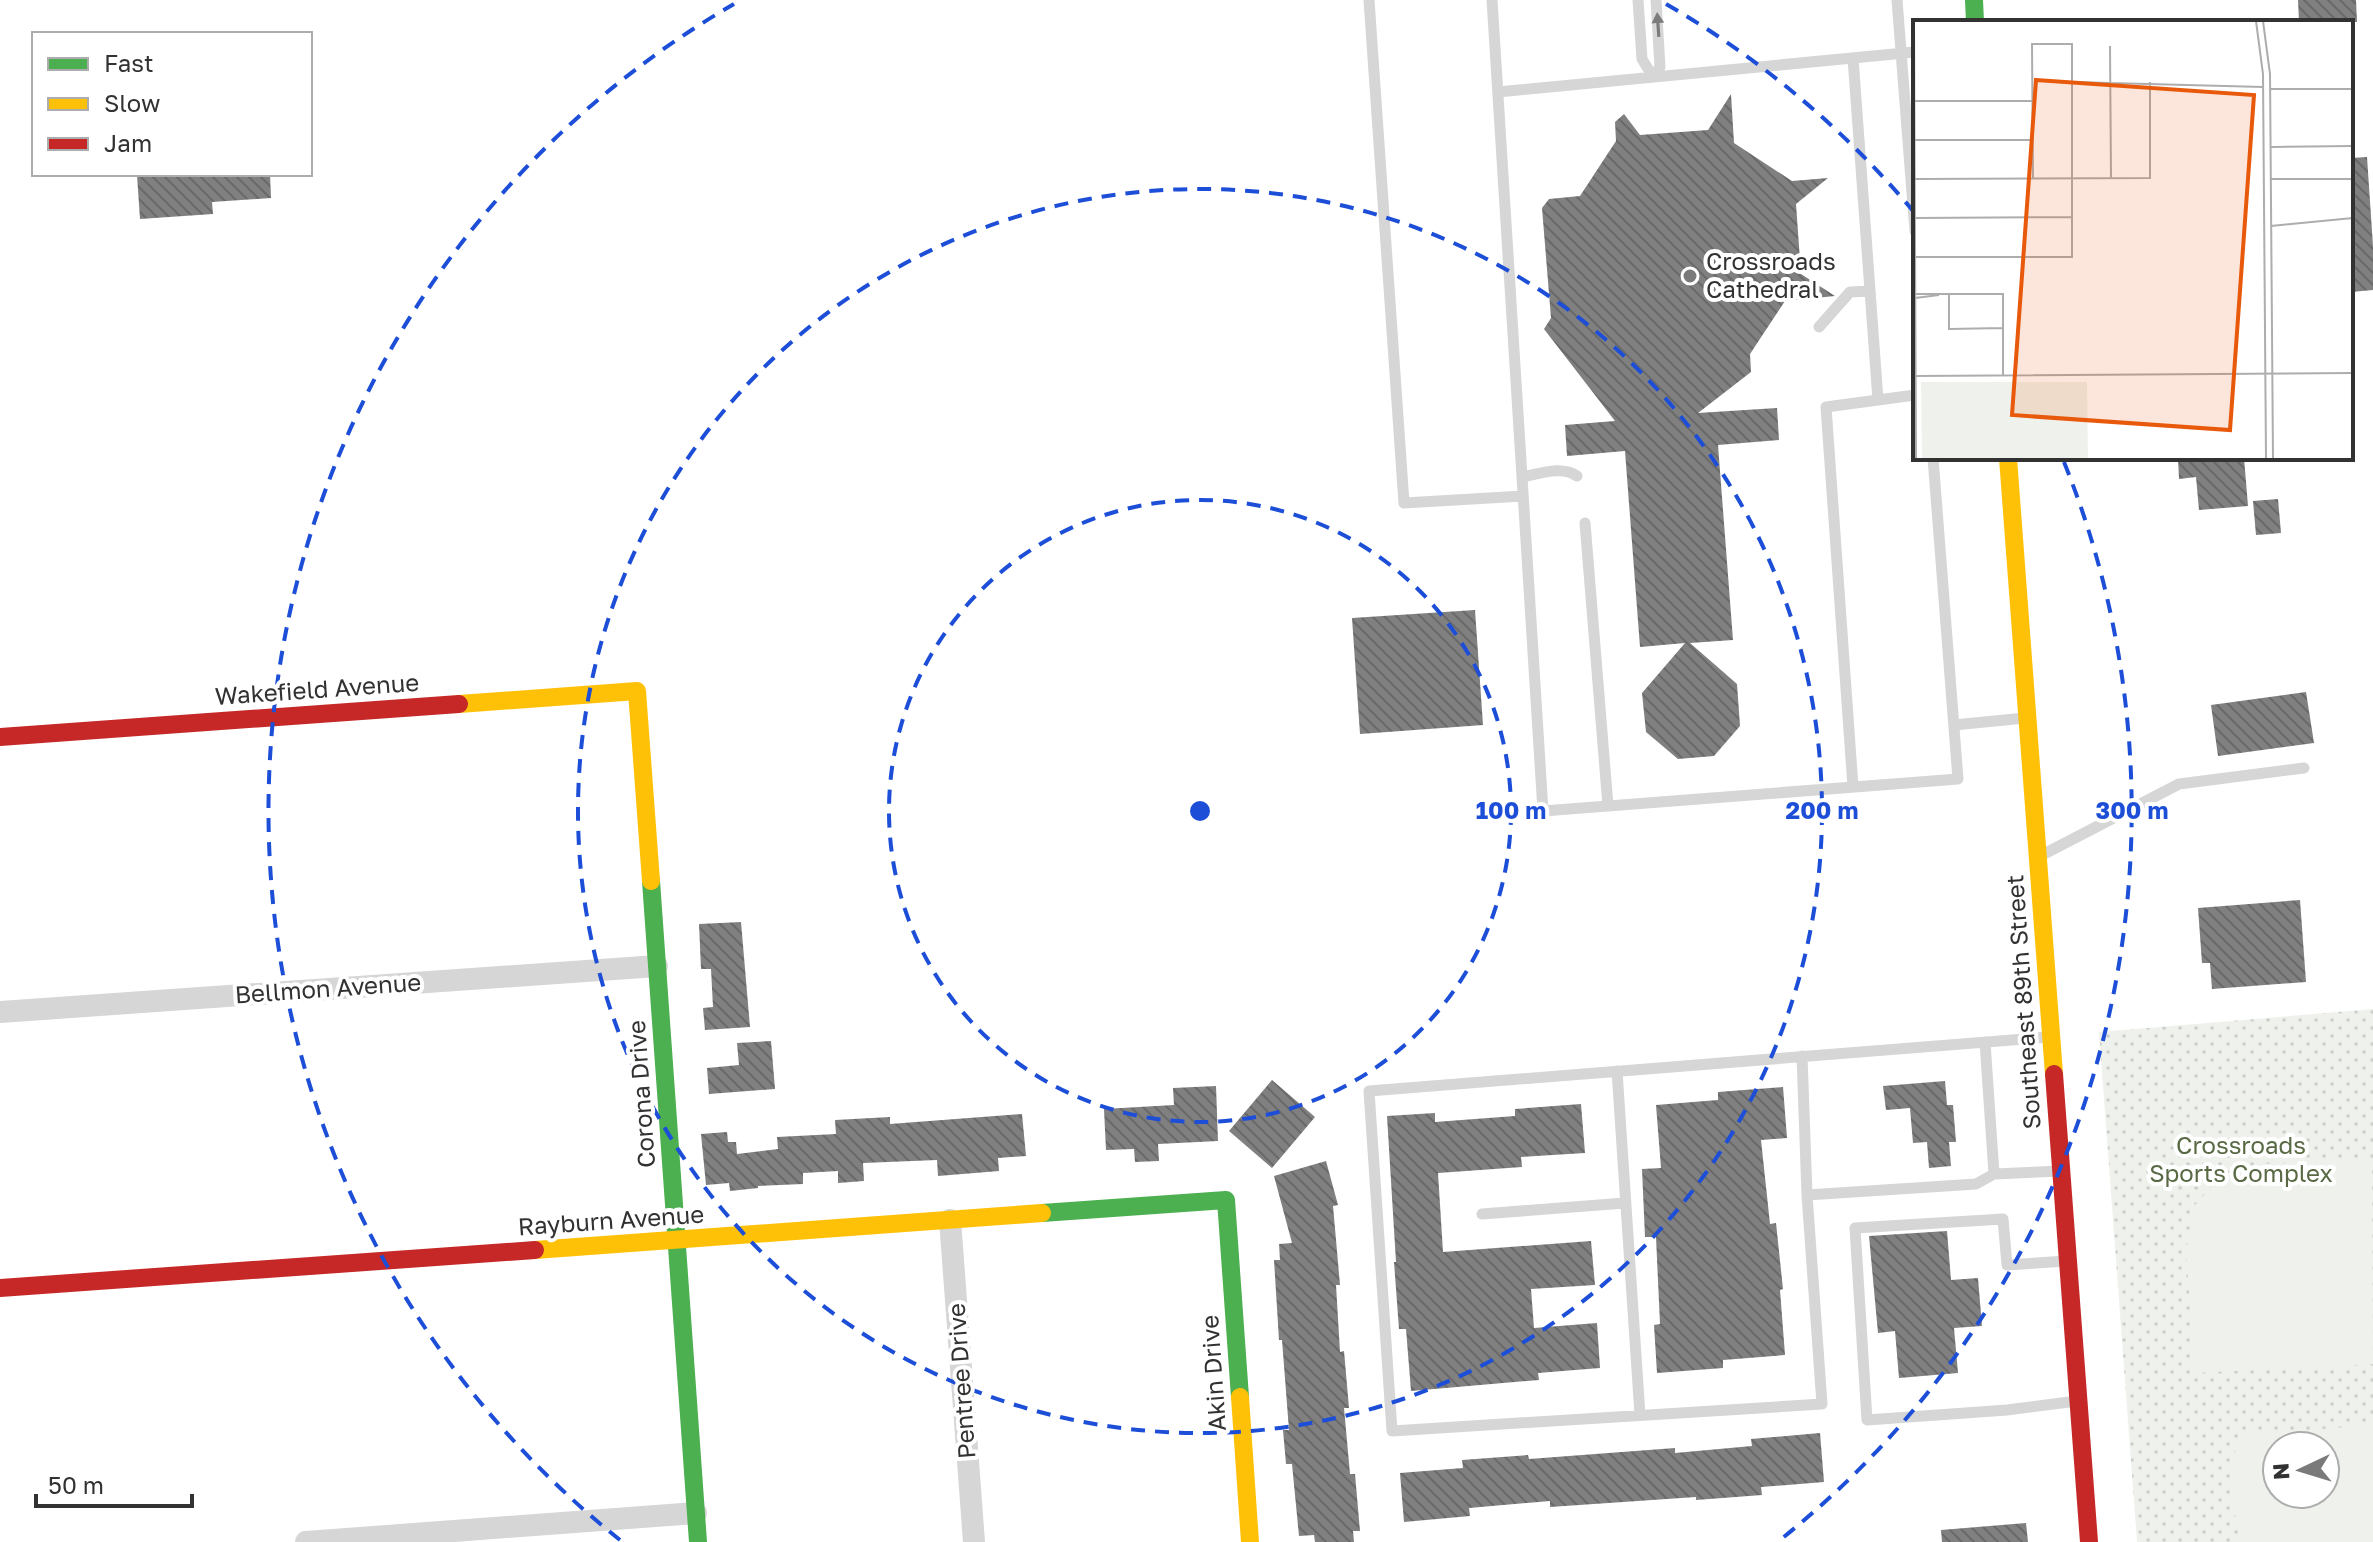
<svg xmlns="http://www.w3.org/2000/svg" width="2373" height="1542" viewBox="0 0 2373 1542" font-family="'Golos Text',sans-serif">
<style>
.park{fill:url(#park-dots);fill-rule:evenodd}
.pitch{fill:#eff2ec;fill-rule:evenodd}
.building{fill:url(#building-back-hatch)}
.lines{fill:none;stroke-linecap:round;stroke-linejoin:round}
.lane{stroke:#d6d6d6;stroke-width:11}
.street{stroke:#d6d6d6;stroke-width:22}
.fast{stroke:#4caf50;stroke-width:18}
.slow{stroke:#ffc107;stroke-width:18}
.jam{stroke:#c62828;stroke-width:18}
.oneway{fill:#7c7c7c}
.ring{fill:none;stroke:#1d4ed8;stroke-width:4;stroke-dasharray:14 10}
.poi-dot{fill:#7a7a7a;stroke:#fff;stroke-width:3}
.labels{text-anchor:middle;stroke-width:8;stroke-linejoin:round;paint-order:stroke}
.poi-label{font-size:24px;fill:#323232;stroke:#fff;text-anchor:start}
.street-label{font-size:24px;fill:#323232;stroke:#fff}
.park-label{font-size:24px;fill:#586943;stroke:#fff}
.inset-road{fill:none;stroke:#adadad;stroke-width:2}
.view{fill:#e8590c;fill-opacity:0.15;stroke:#e8590c;stroke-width:4}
.inset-edge{fill:none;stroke:#323232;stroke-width:4}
.centre{fill:#1d4ed8;stroke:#fff;stroke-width:4}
.ring-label{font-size:24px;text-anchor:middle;font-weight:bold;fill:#1d4ed8;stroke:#fff;stroke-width:8;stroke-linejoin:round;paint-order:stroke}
</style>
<defs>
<pattern id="park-dots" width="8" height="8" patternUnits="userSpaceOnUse" patternTransform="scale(2)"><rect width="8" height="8" fill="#eff2ec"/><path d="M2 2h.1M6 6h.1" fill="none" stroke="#cdd0cb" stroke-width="1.8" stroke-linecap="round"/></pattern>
<pattern id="building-back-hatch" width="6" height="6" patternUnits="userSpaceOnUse" patternTransform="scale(2)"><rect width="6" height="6" fill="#808080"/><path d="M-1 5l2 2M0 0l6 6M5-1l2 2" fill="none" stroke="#696969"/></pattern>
</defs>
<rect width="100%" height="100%" fill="#fff"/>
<path class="park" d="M2373 1009V1542H2137L2099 1032ZM2277 1446H2325V1494H2277Z"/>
<path class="pitch" d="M2372 1158 2373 1364 2195 1373 2186 1251 2193 1207 2222 1175 2261 1164Z
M2373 1425V1542H2241L2234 1511 2230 1464 2242 1435ZM2277 1446H2325V1494H2277Z"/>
<path class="building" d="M2298 0H2356L2357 22H2299Z
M1731 94 1734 143 1792 181 1828 178 1796 204 1801 274 1835 296 1785 301 1750 354 1751 372 1698 413 1777 408 1779 440 1718 445 1733 640 1690 643 1737 684 1740 726 1714 756 1678 759 1646 732 1642 693 1685 643 1640 647 1625 451 1567 456 1565 425 1615 421 1544 329 1551 318 1542 208 1549 199 1580 196 1616 141 1615 122 1624 114 1640 135 1708 130Z
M2367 157 2373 246V290L2351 292V158Z
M270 174 271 198 212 202 213 214 140 219 137 175Z
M2178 458H2244L2248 506 2199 510 2196 477 2179 479Z
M2278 499 2281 533 2256 535 2253 501Z
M1475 610 1483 725 1360 734 1352 618Z
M2306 692 2314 743 2218 756 2211 705Z
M2300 900 2306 982 2212 989 2210 963H2202L2198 908Z
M741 922 750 1027 705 1030 703 1008 713 1007 711 969H701L699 924Z
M771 1041 775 1089 709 1094 707 1068 739 1065 737 1043Z
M1272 1080 1315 1117 1272 1168 1229 1131Z
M1945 1081 1947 1105H1953L1956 1142H1949L1951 1166 1929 1168 1927 1142 1913 1143 1910 1108 1886 1110 1883 1086Z
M1216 1086 1218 1141 1158 1144 1159 1161 1135 1162 1134 1149 1106 1150 1104 1109 1174 1105 1173 1088Z
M1783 1087 1787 1138 1761 1140 1770 1224 1776 1223 1783 1289 1780 1290 1785 1355 1723 1360V1368L1657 1373 1654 1325 1660 1324 1656 1237H1645L1642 1169 1661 1168 1656 1105 1718 1100V1092Z
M1581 1104 1585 1153 1521 1157 1522 1167 1438 1173 1443 1252 1591 1241 1595 1285 1531 1289 1534 1328 1597 1323 1600 1368 1538 1373 1539 1380 1411 1391 1406 1329H1399L1394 1262H1396L1387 1116 1435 1113V1122L1515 1116V1109Z
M1022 1114 1026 1156 998 1158 999 1171 938 1176 937 1160 863 1163 864 1181 838 1183V1171L803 1173V1184L758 1186V1188L730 1191 729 1183 706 1185 701 1134 727 1132 728 1142H736L737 1154 778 1149 777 1137 836 1134 835 1120 890 1117V1124Z
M1326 1161 1338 1205 1333 1206 1340 1285H1336L1340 1352 1344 1351 1349 1408H1344L1350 1474H1355L1360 1531H1353L1354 1542H1315L1314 1535 1299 1536 1292 1464H1286L1283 1430H1289L1282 1340H1279L1274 1260H1280L1279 1244 1292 1243 1274 1176Z
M1947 1231 1951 1280 1978 1278 1982 1326 1954 1328 1958 1373 1899 1378 1895 1331 1878 1333 1869 1236Z
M1820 1433 1824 1482 1761 1487 1762 1495 1696 1500V1497L1550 1507V1501L1469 1508 1470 1516 1404 1522 1400 1473 1463 1468 1462 1460 1528 1455 1529 1459 1675 1448V1453L1752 1446 1751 1439Z
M2026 1523 2028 1542H1942L1941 1530Z"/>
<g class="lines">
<path class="lane" d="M1369 0 1404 503 1523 496
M1492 0 1543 811 1958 779 1933 458
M1638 0 1642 59 1653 77 1660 67 1656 0
M1897 0 1915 231
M1853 58 1878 400
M1498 92 1915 52
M1819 327 1850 292 1870 291
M1522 477C1539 474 1562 465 1577 476
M1585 523 1608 806
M1954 725 2025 718
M1853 787 1826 407 1915 395
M2042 855 2179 784 2304 768
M2049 1037 1369 1091 1392 1431 1822 1404 1807 1195 1976 1184 1994 1174 2060 1171
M1985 1042 1994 1174
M1802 1056 1807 1195
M1617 1071 1640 1415
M1482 1214 1625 1203
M2067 1261 2007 1265 2003 1219 1855 1228 1867 1420 2007 1410 2077 1401"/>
<path class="street" d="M0 1012 657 966
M950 1220 974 1542
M306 1542 696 1513"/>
<path class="fast" d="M1974 0 1975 22
M651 881 698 1542
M1042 1213 1226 1200 1240 1397"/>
<path class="slow" d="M2008 458 2054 1074
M459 704 637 691 651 881
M535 1250 1042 1213
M1240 1397 1250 1542"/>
<path class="jam" d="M0 737 459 704
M2054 1074 2089 1542
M0 1288 535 1250"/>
</g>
<defs><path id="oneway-solid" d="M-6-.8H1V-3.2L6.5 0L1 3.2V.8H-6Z" transform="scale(2)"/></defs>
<use class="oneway" href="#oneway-solid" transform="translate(1658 25) rotate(-94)"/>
<g class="ring">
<circle cx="1200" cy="811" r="311"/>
<circle cx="1200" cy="811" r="622"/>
<path d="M620 1540A932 932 0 0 1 734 4M1666 4A932 932 0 0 1 1914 212M2064 462A932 932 0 0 1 1780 1540"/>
</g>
<circle class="poi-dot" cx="1690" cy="276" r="8"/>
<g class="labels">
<g class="poi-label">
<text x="1706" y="270">Crossroads<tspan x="1706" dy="28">Cathedral</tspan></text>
</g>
<g class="street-label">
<text transform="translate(317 690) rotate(-4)" y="8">Wakefield Avenue</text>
<text transform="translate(328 989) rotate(-4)" y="8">Bellmon Avenue</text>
<text transform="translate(2024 1002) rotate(-94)" y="8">Southeast 89th Street</text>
<text transform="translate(642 1094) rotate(-94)" y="8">Corona Drive</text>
<text transform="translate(611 1221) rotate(-4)" y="8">Rayburn Avenue</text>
<text transform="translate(1214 1373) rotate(-94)" y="8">Akin Drive</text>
<text transform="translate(962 1381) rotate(-94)" y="8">Pentree Drive</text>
</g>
<g class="park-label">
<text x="2241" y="1154">Crossroads<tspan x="2241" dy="28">Sports Complex</tspan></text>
</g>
</g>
<g transform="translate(1913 20)">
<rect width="440" height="440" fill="#fff"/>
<path d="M8 362H174L175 439H9Z" fill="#eff2ec"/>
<path d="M125 372 149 373 154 399H126ZM92 388a13 13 0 1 1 26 0a13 13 0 1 1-26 0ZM94 418a14 14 0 1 1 28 0a14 14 0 1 1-28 0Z" fill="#eff2ec"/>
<path class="inset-road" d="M1 1 3 439M343 1 350 54 353 439M350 1 357 54 360 439M197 26 198 158M159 62 350 67M357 69H440M1 81H120M1 120H120M358 127 440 126M1 159 237 158V62M358 159H440M2 198 159 197M358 206 440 198M1 237H159V24H119L120 159M3 274H90V355M36 274V309L90 308M2 278 26 275M0 356 440 353"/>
<path class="view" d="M123 60 341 75 317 410 99 395Z"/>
<rect width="440" height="440" class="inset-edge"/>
</g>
<circle cx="1200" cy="811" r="12" class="centre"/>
<g class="ring-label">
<text x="1511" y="819">100 m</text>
<text x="1822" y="819">200 m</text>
<text x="2132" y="819">300 m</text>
</g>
<rect x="32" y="32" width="280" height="144" fill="#ffffff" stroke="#adadad" stroke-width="2"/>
<rect x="48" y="58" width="40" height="12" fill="#4caf50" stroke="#adadad" stroke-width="2"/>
<text x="104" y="72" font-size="24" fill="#323232">Fast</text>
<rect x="48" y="98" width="40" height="12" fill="#ffc107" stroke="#adadad" stroke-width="2"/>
<text x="104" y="112" font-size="24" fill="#323232">Slow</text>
<rect x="48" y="138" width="40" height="12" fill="#c62828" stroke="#adadad" stroke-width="2"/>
<text x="104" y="152" font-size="24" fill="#323232">Jam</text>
<g transform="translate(2301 1470) rotate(266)"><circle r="38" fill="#ffffff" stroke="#adadad" stroke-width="2"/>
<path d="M0-6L14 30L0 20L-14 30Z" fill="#7a7a7a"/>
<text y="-12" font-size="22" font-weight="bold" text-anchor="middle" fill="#323232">N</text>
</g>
<path d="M36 1494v12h156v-12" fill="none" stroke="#323232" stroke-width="4"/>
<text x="48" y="1494" font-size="24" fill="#323232" stroke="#ffffff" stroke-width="6" paint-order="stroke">50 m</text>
</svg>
